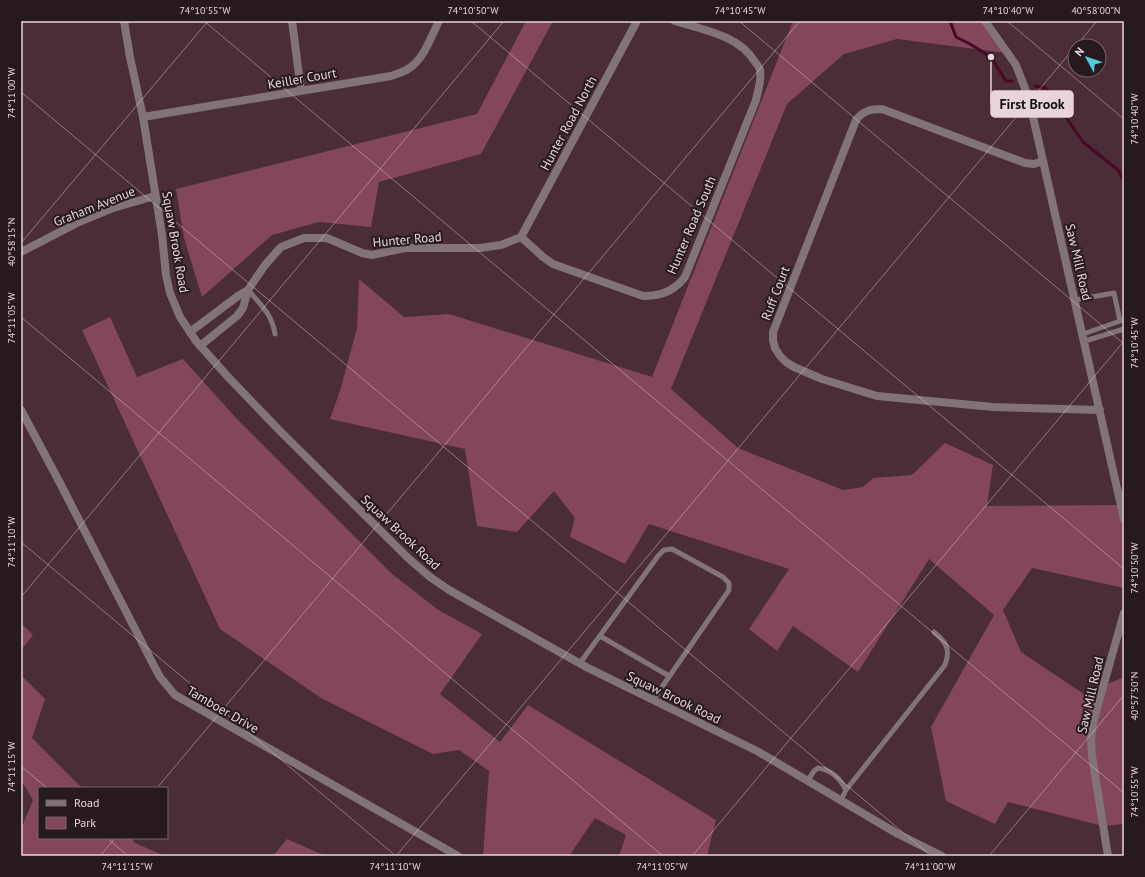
<svg xmlns="http://www.w3.org/2000/svg" width="1145" height="877" viewBox="0 0 1145 877" font-family="'PT Sans',sans-serif">
<style>
.green{fill:#83465b}
.lines{fill:none;stroke-linecap:round;stroke-linejoin:round}
.stream{stroke:#4a0727;stroke-width:3}
.service{stroke:#827377;stroke-width:5}
.minor{stroke:#827377;stroke-width:8}
.tertiary{stroke:#827377;stroke-width:8}
.ticks{fill:none;stroke:#e8d4da;stroke-width:1;stroke-opacity:0.45}
.labels{text-anchor:middle;stroke-width:4;stroke-linejoin:round;paint-order:stroke}
.street-label{font-size:13px;fill:#e8d4da;stroke:#271a1e}
.leader{fill:none;stroke:#e8d4da;stroke-width:1.5}
.callout-dot{fill:#e8d4da;stroke:#271a1e;stroke-width:1.5}
.callout{fill:#e8d4da;stroke:#e8d4da;stroke-width:1.5}
.callout-label{font-size:14px;text-anchor:middle;font-weight:bold;fill:#111}
.neatline{fill:none;stroke:#e8d4da;stroke-width:1.5}
.ticks-label{font-size:10px;text-anchor:middle;fill:#e8d4da}
</style>
<rect width="100%" height="100%" fill="#4a2d37"/>
<path class="green" d="M526 21H553L481 154 379 182 371 227 319 222 272 235 202 297 184 238 176 189 477 114Z
M793 21H982L1006 53 897 39 844 54 787 104 671 389 738 448 843 490 863 487 873 478 912 475 945 443 993 465 987 506 1122 505 1124 528V588L1032 568 1003 610 1021 652 1084 694 1124 677V824L1103 826 1008 802 995 824 946 801 931 727 994 615 929 559 858 672 793 626 777 651 749 629 789 569 649 524 625 564 570 537 575 518 554 491 517 532 477 526 465 449 330 419 340 391 357 328 359 279 404 317 449 314 652 377Z
M110 317 137 377 183 359 237 419 391 573 437 609 482 634 440 694 500 742 528 705 716 820 707 856H619L626 835 595 818 569 856H483L489 771 459 750 433 754 321 698 220 629 82 330Z
M21 623 33 635 21 650Z
M21 675 45 699 32 738 82 788H39V838H131L135 843 165 856H21V827H22L33 800 21 780Z
M287 839 326 856H273Z"/>
<g class="lines">
<path class="stream" d="M950 21 956 37 970 44 991 57 1006 81H1012
M1035 86 1046 88 1083 142 1118 170 1124 181"/>
<path class="service" d="M248 290C261 305 272 314 275 334
M1075 300 1114 293 1120 321 1083 334
M1085 341 1124 329
M600 636 669 676
M580 663 658 556 664 550 672 549 723 577 729 583V590L653 700
M808 780 814 771 818 768C832 770 840 778 846 790L841 800
M846 790 945 665C951 649 946 642 934 632"/>
<path class="minor" d="M292 21 301 90
M985 21 1016 65 1029 99 1124 519
M143 117 391 76C397 74 403 72 408 69 424 59 431 37 439 21
M1043 161 1034 164 1025 163 882 109C870 109 863 111 856 120L773 332V340L775 348 780 356 786 362 794 367 822 379 877 396 993 407 1100 410
M521 237 543 257 553 264 643 296C654 296 667 294 676 286 680 284 682 280 685 277L756 100C758 90 762 80 760 70 759 67 757 64 755 62 739 35 703 30 675 21
M521 237 637 21
M21 252 79 222 113 208 155 196
M190 332 238 296 248 290
M200 346 237 316 243 308 248 290 265 265 281 247 304 238H327L362 253 372 255 405 248H480L501 245 521 237
M21 410 61 485 153 664 160 677 175 695 458 856
M1108 856 1092 756 1091 739 1093 723 1099 701 1124 613"/>
<path class="tertiary" d="M124 21 130 57 143 117 162 235 166 275 170 293 180 317 196 341 229 378 279 430 407 557 430 577 449 590 588 668 757 751 898 834 942 856"/>
</g>
<path class="ticks" d="M204 21 1124 793M471 21 1124 569M739 21 1124 344M1007 21 1124 119M1076 46 1097 21M21 92 931 856M21 243 208 21M21 317 663 856M21 542 396 856M21 597 504 21M21 766 47 788M157 788 800 21M107 838 128 856M100 856 115 838M396 856 1075 47M692 856 1124 341M989 856 1124 695"/>
<g class="labels">
<g class="street-label">
<text transform="translate(302 78) rotate(-10)" y="5">Keiller Court</text>
<text transform="translate(568 123) rotate(-62)" y="5">Hunter Road North</text>
<text transform="translate(94 206) rotate(-22)" y="5">Graham Avenue</text>
<text transform="translate(691 225) rotate(-67)" y="5">Hunter Road South</text>
<text transform="translate(407 239) rotate(-5)" y="5">Hunter Road</text>
<text transform="translate(176 242) rotate(80)" y="5">Squaw Brook Road</text>
<text transform="translate(1079 262) rotate(77)" y="5">Saw Mill Road</text>
<text transform="translate(775 293) rotate(-69)" y="5">Ruff Court</text>
<text transform="translate(401 532) rotate(43)" y="5">Squaw Brook Road</text>
<text transform="translate(1090 695) rotate(-77)" y="5">Saw Mill Road</text>
<text transform="translate(674 697) rotate(26)" y="5">Squaw Brook Road</text>
<text transform="translate(223 709) rotate(30)" y="5">Tamboer Drive</text>
</g>
</g>
<path class="leader" d="M991 57L991 104"/>
<circle class="callout-dot" cx="991" cy="57" r="4"/>
<rect class="callout" x="991" y="91" width="82" height="26" rx="4"/>
<g class="callout-label">
<text x="1032" y="109">First Brook</text>
</g>
<rect width="1145" height="877" fill="none" stroke="#271a1e" stroke-width="44"/>
<rect x="38" y="787" width="130" height="52" fill="#271a1e" stroke="#746469"/>
<rect x="46" y="800" width="20" height="6" fill="#827377" stroke="#746469"/>
<text x="74" y="807" font-size="12" fill="#e8d4da">Road</text>
<rect x="46" y="817" width="20" height="12" fill="#83465b" stroke="#746469"/>
<text x="74" y="827" font-size="12" fill="#e8d4da">Park</text>
<g transform="translate(1087 58) rotate(310)"><circle r="19" fill="#271a1e" stroke="#746469"/>
<path d="M0-3L7 15L0 10L-7 15Z" fill="#53cadc"/>
<text y="-6" font-size="11" font-weight="bold" text-anchor="middle" fill="#e8d4da">N</text>
</g>
<rect x="22" y="22" width="1101" height="833" class="neatline"/>
<g class="ticks-label">
<text x="205" y="14">74°10'55"W</text>
<text x="473" y="14">74°10'50"W</text>
<text x="740" y="14">74°10'45"W</text>
<text x="1008" y="14">74°10'40"W</text>
<text x="1096" y="14">40°58'00"N</text>
<text transform="translate(11 93) rotate(-90)" y="4">74°11'00"W</text>
<text transform="translate(1134 119) rotate(-90)" y="4">74°10'40"W</text>
<text transform="translate(11 242) rotate(-90)" y="4">40°58'15"N</text>
<text transform="translate(11 318) rotate(-90)" y="4">74°11'05"W</text>
<text transform="translate(1134 343) rotate(-90)" y="4">74°10'45"W</text>
<text transform="translate(11 542) rotate(-90)" y="4">74°11'10"W</text>
<text transform="translate(1134 568) rotate(-90)" y="4">74°10'50"W</text>
<text transform="translate(1134 696) rotate(-90)" y="4">40°57'50"N</text>
<text transform="translate(11 767) rotate(-90)" y="4">74°11'15"W</text>
<text transform="translate(1134 792) rotate(-90)" y="4">74°10'55"W</text>
<text x="127" y="870">74°11'15"W</text>
<text x="395" y="870">74°11'10"W</text>
<text x="662" y="870">74°11'05"W</text>
<text x="930" y="870">74°11'00"W</text>
</g>
</svg>
